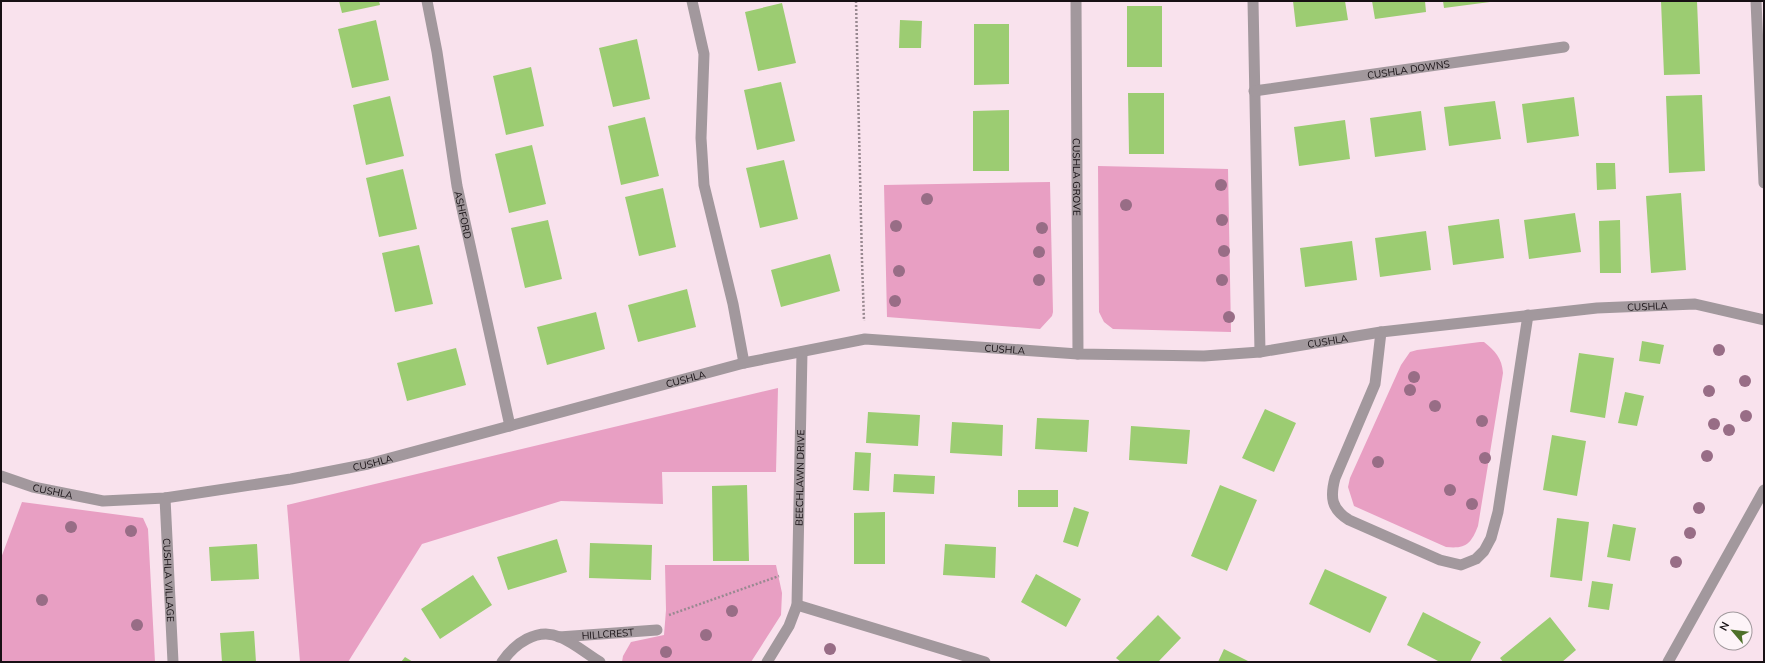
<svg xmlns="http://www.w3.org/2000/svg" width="1765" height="663" viewBox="0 0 1765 663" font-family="Mulish,sans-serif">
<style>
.green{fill:#e89fc3}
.building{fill:#9ccc72}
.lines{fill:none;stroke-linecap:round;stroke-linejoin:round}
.path{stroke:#998991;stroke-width:2.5;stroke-dasharray:2 2;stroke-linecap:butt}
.minor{stroke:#a2989d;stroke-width:11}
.tree{fill:#986d86}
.labels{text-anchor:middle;stroke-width:3.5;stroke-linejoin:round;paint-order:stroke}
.street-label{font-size:10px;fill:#171014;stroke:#fdf4f8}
</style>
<rect width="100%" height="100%" fill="#f9e2ed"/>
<path class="green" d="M1098 166 1228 169 1231 332 1113 329 1104 322 1099 312Z
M1050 182 1053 312 1052 316 1040 329 887 317 884 185Z
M1480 342H1484C1495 351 1502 358 1503 373L1478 526C1471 544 1466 549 1446 547L1354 506 1348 487 1350 478 1401 365 1410 352 1417 350Z
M778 388 776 472H662L663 504 561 501 422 544 348 662H300L287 505Z
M22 502 143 518 148 529 155 662H1V558Z
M665 565H776L782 593 781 615 751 662H622L623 656 631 642 664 635 666 610Z"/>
<path class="building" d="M339 1H379L380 5 342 13Z
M1293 1H1345L1348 20 1296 27Z
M1372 1H1425L1426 12 1375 19Z
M1443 1H1490V2L1444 8Z
M1661 1H1697L1700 74 1664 75Z
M782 3 796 63 758 71 745 12Z
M1127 6H1162V67H1127Z
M376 20 389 80 352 88 338 29Z
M900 20 922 21 921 48H899Z
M974 24H1009V84L974 85Z
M637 39 650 99 613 107 599 48Z
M531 67 544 126 506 135 493 76Z
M781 82 795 141 757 150 744 90Z
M1128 93H1164V154H1129Z
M1702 95 1705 171 1669 173 1666 96Z
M390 96 404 156 366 165 353 105Z
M1574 97 1579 136 1527 143 1522 104Z
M1495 101 1501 139 1449 146 1444 107Z
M1009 110V171H973V111Z
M1421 111 1426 150 1375 157 1370 118Z
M645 117 659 176 621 185 608 126Z
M1345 120 1350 159 1299 166 1294 127Z
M532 145 546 204 509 213 495 154Z
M784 160 798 219 760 228 746 168Z
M1596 163H1615L1616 189 1597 190Z
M403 169 417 229 379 237 366 178Z
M663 188 676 247 639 256 625 197Z
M1681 193 1686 270 1651 273 1646 196Z
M1575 213 1581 252 1529 259 1524 220Z
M1499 219 1504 258 1453 265 1448 226Z
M548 220 562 279 525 288 511 228Z
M1620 220 1621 273H1600L1599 221Z
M1426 231 1431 270 1380 277 1375 238Z
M1352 241 1357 280 1305 287 1300 248Z
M419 245 433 304 395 312 382 253Z
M830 254 840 291 781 307 771 270Z
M687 289 696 327 638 342 628 305Z
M596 312 605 349 547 365 537 327Z
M1642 341 1664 345 1660 364 1639 361Z
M456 348 466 385 407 401 397 363Z
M1579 353 1614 358 1605 418 1570 412Z
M1625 392 1644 396 1637 426 1618 423Z
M1265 409 1296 423 1274 472 1242 458Z
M868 412 920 415 918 446 866 443Z
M1037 418 1089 420 1087 452 1035 449Z
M952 422 1003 425 1002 456 950 453Z
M1131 426 1190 430 1187 464 1129 460Z
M1552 435 1586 441 1577 496 1543 490Z
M855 452 871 453 869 491 853 490Z
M894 474 935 476 934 494 893 492Z
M747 485 749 561H713L712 486Z
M1220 485 1257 500 1227 571 1191 556Z
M1018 490H1058V507H1018Z
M1074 507 1089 512 1078 547 1063 542Z
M885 512V564H854V513Z
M1557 518 1589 522 1582 581 1550 577Z
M1613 524 1636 528 1630 561 1607 557Z
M557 539 567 572 508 590 497 557Z
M590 543 652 545 651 580 589 578Z
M257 544 259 579 211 581 209 547Z
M945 544 996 547 995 578 943 575Z
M1325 569 1387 597 1370 633 1309 604Z
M1036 574 1081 599 1066 627 1021 602Z
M473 575 492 605 440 639 421 609Z
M1592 581 1613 584 1609 610 1588 607Z
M1423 612 1481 642 1470 662H1440L1407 645Z
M1158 615 1181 638 1158 662H1121L1116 658Z
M1550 617 1576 650 1562 662H1503L1500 658Z
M254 631 256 662H222L220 633Z
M1224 649 1248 661 1251 662H1218Z
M405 657 413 662H401Z"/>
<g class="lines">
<path class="path" d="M856 1 862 261 864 321
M669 615 779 576"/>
<g class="minor">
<path id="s1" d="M427 1 437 52 457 186 510 426"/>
<path d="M692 1 704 54 701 138 704 185 733 304 744 363"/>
<path id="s2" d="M1076 1 1078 354"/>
<path d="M1253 1 1260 352"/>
<path d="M1756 1 1764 183"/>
<path id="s3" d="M1254 91 1564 47"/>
<path d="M1381 332 1375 384 1335 478C1330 497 1331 509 1349 520L1440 560 1461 565 1476 559 1484 551 1491 538 1498 512 1528 315"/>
<path id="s4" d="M1 476 33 487 103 501 165 498 291 479 368 464 744 363 865 339 1078 354 1204 356 1260 352 1381 332 1597 308 1695 304 1764 320"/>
<path id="s5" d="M165 498 173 662"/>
<path d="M797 605 985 662"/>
<path id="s6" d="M559 637 657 630"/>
<path d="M502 662C514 644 537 627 560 637 574 643 587 654 600 662"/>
<path id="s7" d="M767 662 789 626 797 605 802 352"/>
<path d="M1668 662 1764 490"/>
</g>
</g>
<g class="tree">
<circle cx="1221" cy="185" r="6"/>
<circle cx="927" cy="199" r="6"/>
<circle cx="1126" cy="205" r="6"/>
<circle cx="1222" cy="220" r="6"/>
<circle cx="896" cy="226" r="6"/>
<circle cx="1042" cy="228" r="6"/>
<circle cx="1224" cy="251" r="6"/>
<circle cx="1039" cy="252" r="6"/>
<circle cx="899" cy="271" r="6"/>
<circle cx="1039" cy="280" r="6"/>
<circle cx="1222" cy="280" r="6"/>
<circle cx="895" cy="301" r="6"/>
<circle cx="1229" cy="317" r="6"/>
<circle cx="1719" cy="350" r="6"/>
<circle cx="1414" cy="377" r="6"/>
<circle cx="1745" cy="381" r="6"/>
<circle cx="1410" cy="390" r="6"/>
<circle cx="1709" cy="391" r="6"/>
<circle cx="1435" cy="406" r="6"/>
<circle cx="1746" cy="416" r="6"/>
<circle cx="1482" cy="421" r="6"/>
<circle cx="1714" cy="424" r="6"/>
<circle cx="1729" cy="430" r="6"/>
<circle cx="1707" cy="456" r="6"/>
<circle cx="1485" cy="458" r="6"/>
<circle cx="1378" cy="462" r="6"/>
<circle cx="1450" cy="490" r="6"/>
<circle cx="1472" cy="504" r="6"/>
<circle cx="1699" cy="508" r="6"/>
<circle cx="71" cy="527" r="6"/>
<circle cx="131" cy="531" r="6"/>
<circle cx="1690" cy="533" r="6"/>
<circle cx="1676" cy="562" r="6"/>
<circle cx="42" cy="600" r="6"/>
<circle cx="732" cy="611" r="6"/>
<circle cx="137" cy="625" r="6"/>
<circle cx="706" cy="635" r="6"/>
<circle cx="830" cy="649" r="6"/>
<circle cx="666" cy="652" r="6"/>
</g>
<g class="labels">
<g class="street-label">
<text dy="4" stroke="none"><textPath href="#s3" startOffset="156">CUSHLA DOWNS</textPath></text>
<text dy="4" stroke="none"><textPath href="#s2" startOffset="176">CUSHLA GROVE</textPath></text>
<text dy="4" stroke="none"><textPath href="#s1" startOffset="217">ASHFORD</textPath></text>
<text dy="4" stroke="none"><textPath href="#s4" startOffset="1672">CUSHLA</textPath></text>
<text dy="4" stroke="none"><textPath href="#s4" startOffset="1350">CUSHLA</textPath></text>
<text dy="4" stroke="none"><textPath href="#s4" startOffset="1026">CUSHLA</textPath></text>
<text dy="4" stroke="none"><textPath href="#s4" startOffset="702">CUSHLA</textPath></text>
<text dy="4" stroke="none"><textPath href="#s4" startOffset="378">CUSHLA</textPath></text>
<text dy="4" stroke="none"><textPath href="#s7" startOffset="192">BEECHLAWN DRIVE</textPath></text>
<text dy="4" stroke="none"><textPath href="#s4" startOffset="54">CUSHLA</textPath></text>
<text dy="4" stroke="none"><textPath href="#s5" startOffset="82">CUSHLA VILLAGE</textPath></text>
<text dy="4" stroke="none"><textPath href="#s6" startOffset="49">HILLCREST</textPath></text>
</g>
</g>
<rect width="1765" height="663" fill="none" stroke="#171014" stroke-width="4"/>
<g transform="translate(1733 631) rotate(298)"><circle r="19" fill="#fdf4f8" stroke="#a1999d"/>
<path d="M0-3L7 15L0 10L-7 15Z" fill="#4d7029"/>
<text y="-6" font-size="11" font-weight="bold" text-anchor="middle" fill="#171014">N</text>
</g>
</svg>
